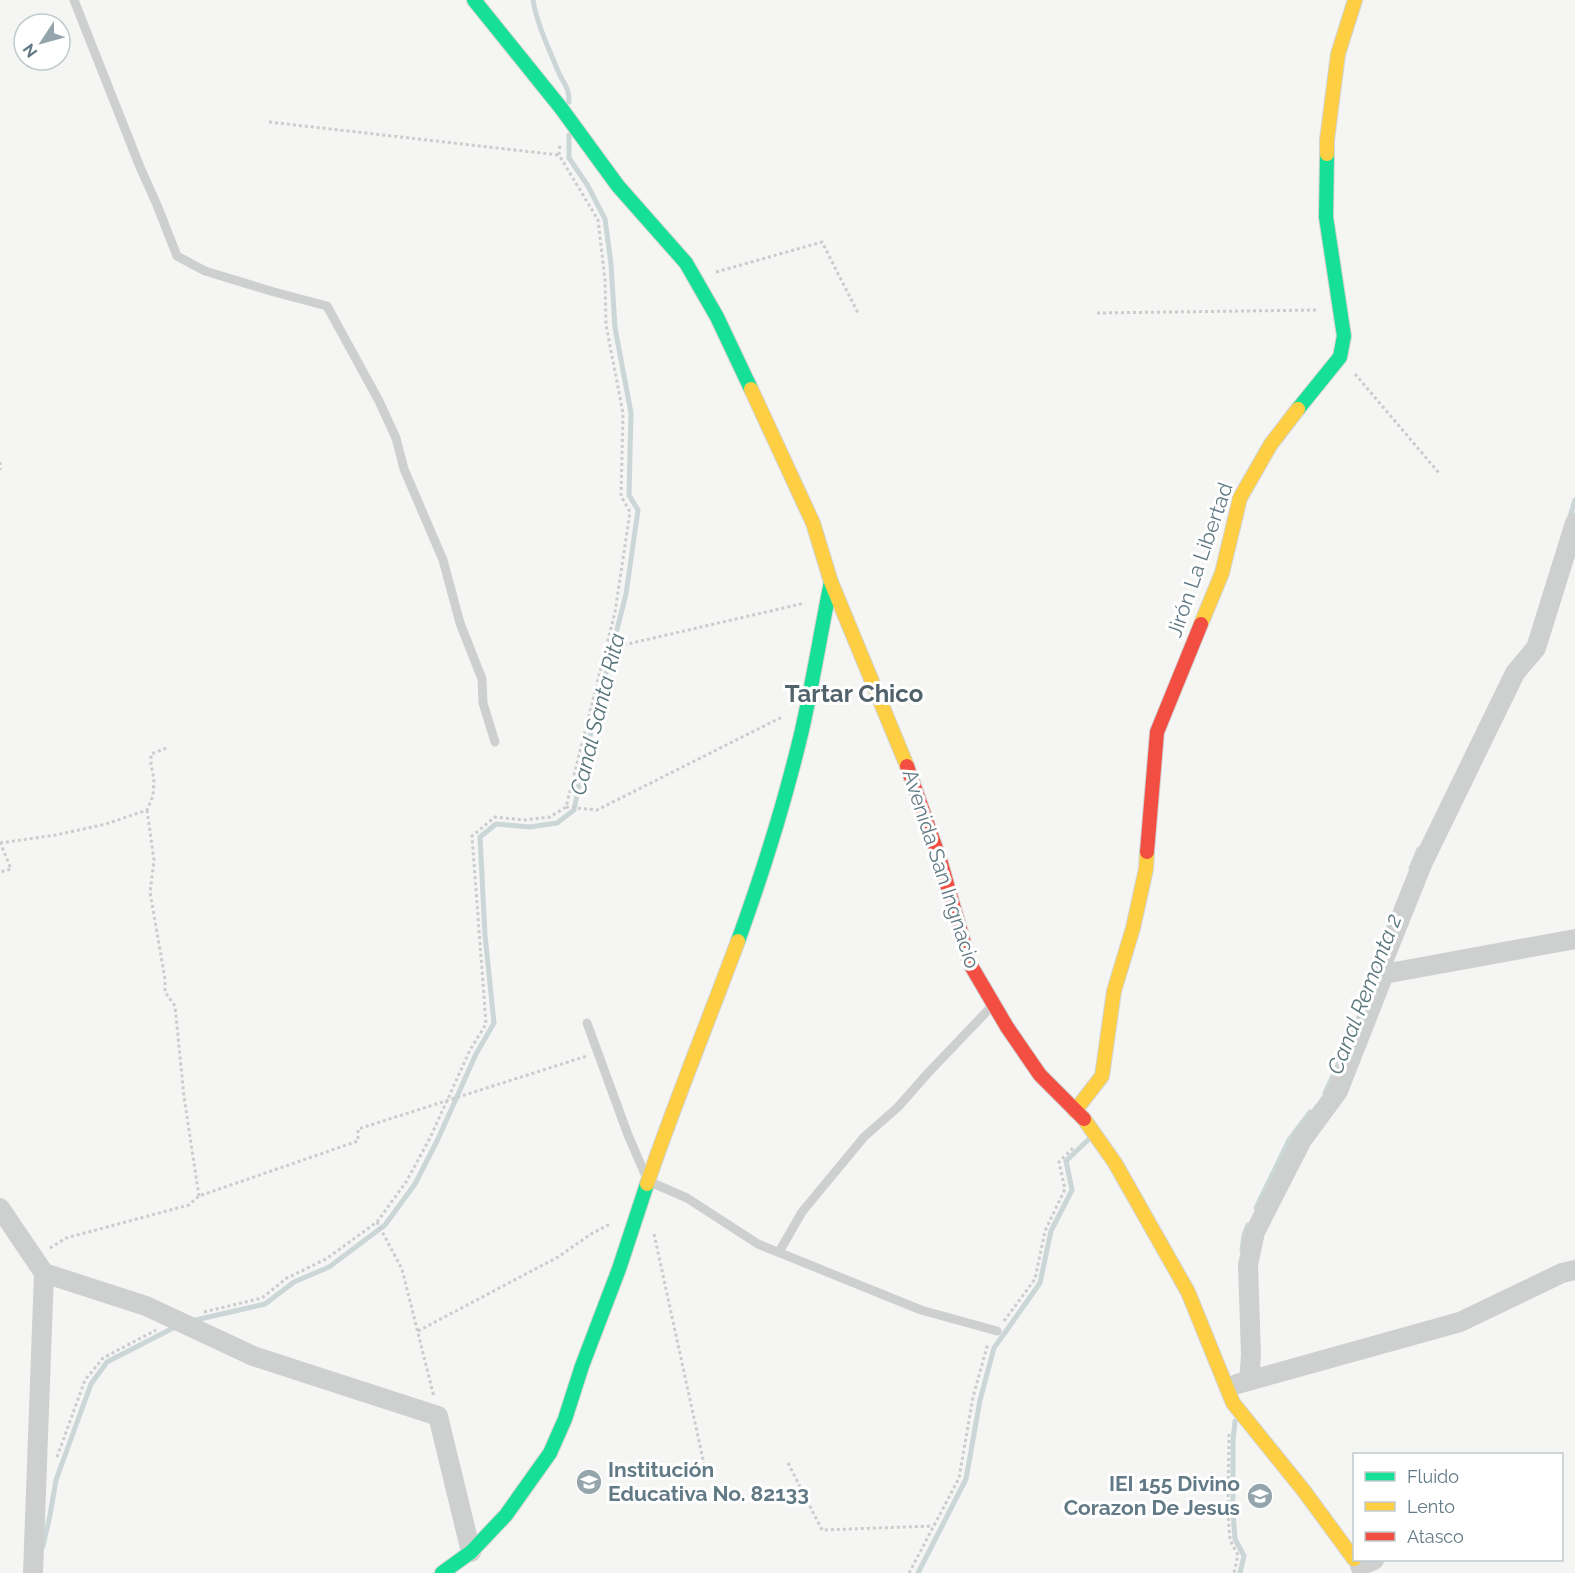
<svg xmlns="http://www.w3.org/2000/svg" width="1575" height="1573" viewBox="0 0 1575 1573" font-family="Raleway,sans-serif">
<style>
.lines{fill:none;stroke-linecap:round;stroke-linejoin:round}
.stream{stroke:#cbd6d7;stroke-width:5}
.fast-casing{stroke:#d1d3d3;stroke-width:16}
.slow-casing{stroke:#d1d3d3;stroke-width:16}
.jam-casing{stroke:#d1d3d3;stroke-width:16}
.path{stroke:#cbcccd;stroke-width:3;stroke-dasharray:3 3;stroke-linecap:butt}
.lane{stroke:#ced0d0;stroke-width:9}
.street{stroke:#ced0d0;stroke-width:20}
.fast{stroke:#16e098;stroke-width:14}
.slow{stroke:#ffcf43;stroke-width:14}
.jam{stroke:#f24e42;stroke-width:14}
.labels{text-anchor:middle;stroke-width:6;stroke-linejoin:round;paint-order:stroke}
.street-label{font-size:21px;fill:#627a86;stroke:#fff}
.poi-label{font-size:21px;font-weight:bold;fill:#627a86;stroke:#fff;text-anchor:start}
.water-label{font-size:22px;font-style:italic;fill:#59767c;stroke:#fff}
.quarter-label{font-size:24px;font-weight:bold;fill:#51626a;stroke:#fff}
</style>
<rect width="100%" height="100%" fill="#f5f5f3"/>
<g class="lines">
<path class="stream" d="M533 0C537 24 549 49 558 71 564 85 569 86 569 102
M1569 520 1575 500
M1411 868 1419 849
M1373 983 1372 965 1375 957
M1325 1093 1341 1058
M1256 1208 1289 1140 1310 1112
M1242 1250 1244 1235 1248 1225
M191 1321 265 1304 294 1282 329 1267 385 1225 415 1184 438 1139 476 1054 494 1023 485 935 480 837 496 824 529 827 557 823 574 810 584 760 626 594 638 510 629 495 631 413 615 328 611 264 605 219 588 186 569 158V135
M1235 1421 1233 1441V1512L1235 1539 1244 1556 1240 1573
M43 1546 50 1515 56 1480 91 1384 107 1362 177 1326
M918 1573 966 1479 980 1400 994 1348 1040 1283 1051 1231 1072 1190 1066 1161 1088 1140"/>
<g class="fast-casing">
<path id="fast" d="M474 0 561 108 618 186 686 263 717 317 751 389
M1298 409 1340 357 1344 336 1326 217 1327 154
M738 941C763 872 785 802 802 730 813 681 821 631 831 582
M442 1573 471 1552 506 1515 550 1453 565 1419 582 1366 619 1269 647 1184"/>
</g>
<g class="slow-casing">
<path id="slow" d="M1327 154V140L1338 54 1355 0
M751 389 813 523 831 582 907 766
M1201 624 1222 573 1240 498 1271 444 1298 409
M1075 1111 1102 1076 1114 991 1133 928 1146 869 1147 852
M1084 1119 1115 1163 1188 1292 1233 1403 1304 1491 1354 1559
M647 1184C675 1102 708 1022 738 941"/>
</g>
<g class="jam-casing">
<path id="jam" d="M907 766 940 860 970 964 1007 1027 1040 1075 1084 1119
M1147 852 1157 732 1201 624"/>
</g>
<path class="path" d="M269 122 559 155
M716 272 822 242 859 315
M1097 313 1318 310
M1355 374 1439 473
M0 462V470
M606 649 805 603
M566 807 597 810 782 717
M147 810 154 860 150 892 165 979V992L175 1006 184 1097 199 1196
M0 842 11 869 0 872
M0 843 56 835 106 824 147 810 153 796 154 779 151 765V754L169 747
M377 1222 402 1269 434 1397
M654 1234 704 1464
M50 1248 66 1238 189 1205 199 1196 358 1141V1129L587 1056
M204 1312 262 1298 287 1278 326 1259 377 1222 406 1182 430 1138 470 1050 486 1024 472 836 495 817 524 820 550 817 566 807 615 612 630 512 621 496 623 413 606 325 605 280 598 220 559 155 560 143
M1004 1321 1035 1279 1045 1231 1065 1189 1059 1162 1075 1146
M418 1331 558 1257 591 1234 610 1224
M1229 1434 1228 1514 1230 1540 1238 1555 1234 1573
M57 1457 85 1380 103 1358 156 1330
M788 1463 822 1530 933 1526
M909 1573 959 1478 973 1397 988 1343"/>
<path class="lane" d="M74 0 140 167 157 205 177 256 205 271 274 292 327 306 379 401 396 438 404 469 443 560 460 623 482 679 483 703 495 742
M587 1023 628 1135 648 1181 687 1198 758 1244 921 1310 997 1331
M779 1252 802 1212 864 1137 898 1107 928 1073 992 1006"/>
<path class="street" d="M1384 974 1575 939
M0 1208 44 1273 33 1573
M44 1273 146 1306 253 1356 438 1416 471 1552
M1249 1381 1251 1355 1248 1265 1255 1232 1302 1140 1338 1091 1384 974 1382 964 1423 862 1515 673 1536 648 1575 523
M1237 1384 1460 1322 1562 1273 1575 1270
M1360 1566 1374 1560"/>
<use href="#fast" class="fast"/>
<use href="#slow" class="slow"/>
<use href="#jam" class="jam"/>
</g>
<defs>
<g id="school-disc" transform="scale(1.35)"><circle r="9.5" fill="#95a5ac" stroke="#fff"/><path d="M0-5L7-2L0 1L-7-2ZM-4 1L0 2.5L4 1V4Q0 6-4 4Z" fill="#fff"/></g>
</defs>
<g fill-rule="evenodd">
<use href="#school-disc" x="589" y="1482"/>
<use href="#school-disc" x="1260" y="1496"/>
</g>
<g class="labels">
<g class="street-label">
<text transform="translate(1200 560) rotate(-71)" y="7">Jirón La Libertad</text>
<text transform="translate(941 869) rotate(72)" y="7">Avenida San Ingnacio</text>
</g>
<g class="poi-label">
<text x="608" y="1477">Institución<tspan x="608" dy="24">Educativa No. 82133</tspan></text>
<text x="1240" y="1491" text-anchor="end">IEI 155 Divino<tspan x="1240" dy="24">Corazon De Jesus</tspan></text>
</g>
<g class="water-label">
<text transform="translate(597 714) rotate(-76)" y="8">Canal Santa Rita</text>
<text transform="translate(1364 994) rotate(-69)" y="8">Canal Remonta 2</text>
</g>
<g class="quarter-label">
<text x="854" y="702">Tartar Chico</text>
</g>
</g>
<rect x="1353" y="1453" width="210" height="108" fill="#ffffff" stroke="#c0cacf" stroke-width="1.5"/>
<rect x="1365" y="1472" width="30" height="9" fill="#16e098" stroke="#c0cacf" stroke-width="1.5"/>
<text x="1407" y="1483" font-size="18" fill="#627a86">Fluido</text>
<rect x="1365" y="1502" width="30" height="9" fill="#ffcf43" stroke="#c0cacf" stroke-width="1.5"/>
<text x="1407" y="1513" font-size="18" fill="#627a86">Lento</text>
<rect x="1365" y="1532" width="30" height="9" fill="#f24e42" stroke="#c0cacf" stroke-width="1.5"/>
<text x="1407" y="1543" font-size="18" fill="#627a86">Atasco</text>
<g transform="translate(42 42) rotate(234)"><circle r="28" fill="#ffffff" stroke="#c0cacf" stroke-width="1.5"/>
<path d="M0-4.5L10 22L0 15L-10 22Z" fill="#95a5ac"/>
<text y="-9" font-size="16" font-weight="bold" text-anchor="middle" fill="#627a86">N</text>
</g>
</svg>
